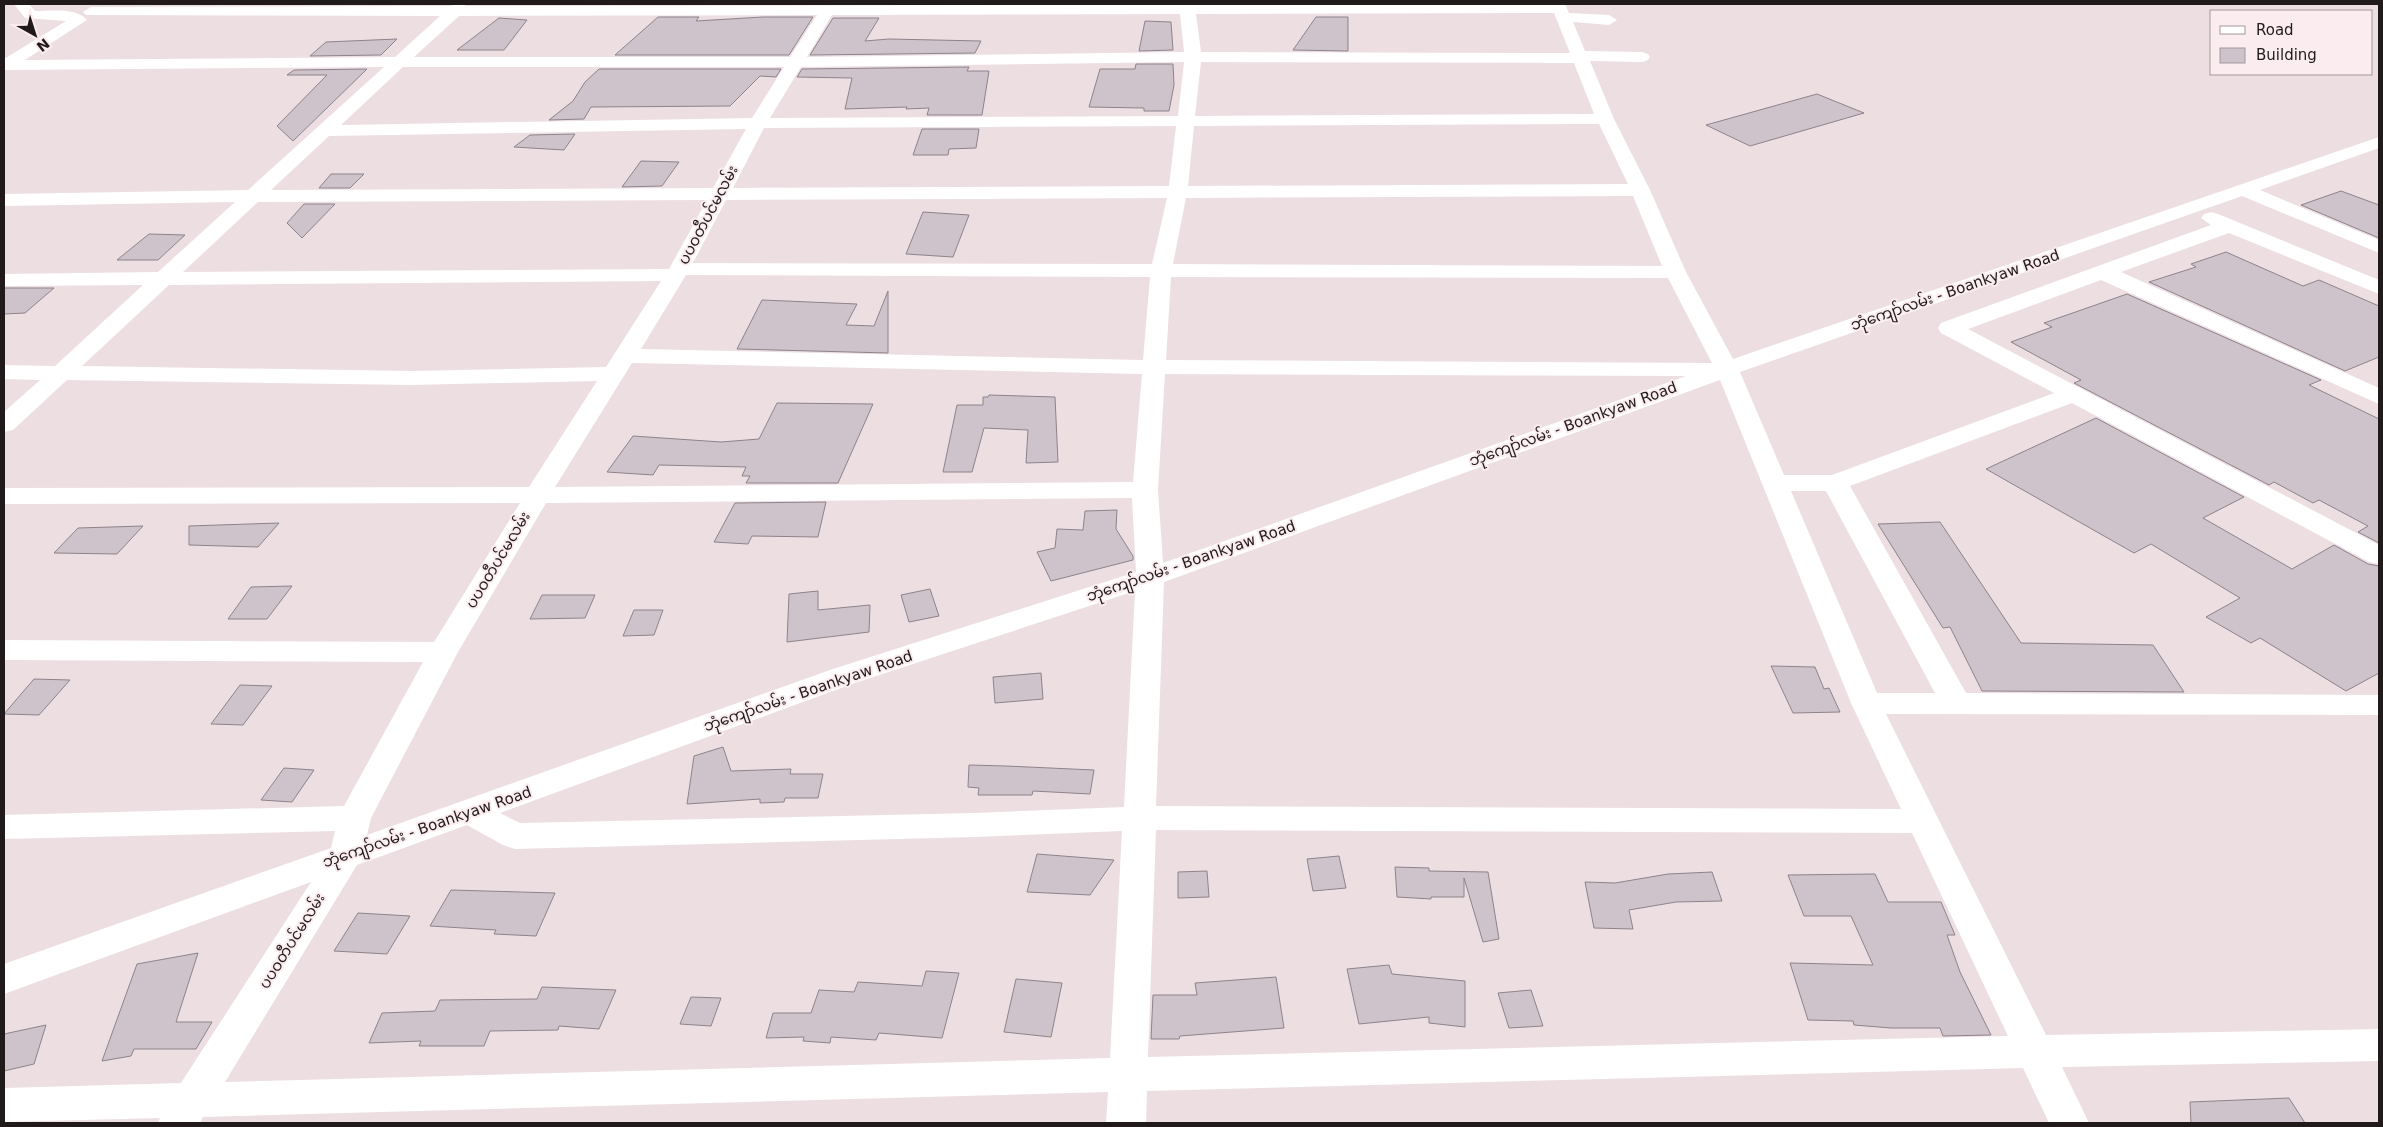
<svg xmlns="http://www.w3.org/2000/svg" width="2383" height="1127" viewBox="0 0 2383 1127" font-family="'DejaVu Sans','Noto Sans Myanmar',sans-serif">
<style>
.building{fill:#cec3cb;stroke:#8d838a}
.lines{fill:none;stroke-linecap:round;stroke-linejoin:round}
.minor{fill:#fff;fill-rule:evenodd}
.labels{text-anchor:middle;stroke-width:4;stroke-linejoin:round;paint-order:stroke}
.street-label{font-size:15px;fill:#201a1b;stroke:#fbecef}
</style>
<rect width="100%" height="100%" fill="#eddee2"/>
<path class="building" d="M658 17H699L696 21 763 17H813L789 55H615Z
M1316 17H1348V51L1293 50Z
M499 18 527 20 504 50H457Z
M833 18H879L865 41 889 39 981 41 975 53 810 55Z
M1145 21 1171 22 1173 50 1139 51Z
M397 39 381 55 310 56 326 42Z
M1136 64H1173L1174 85 1169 111H1144V108L1089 107 1100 69H1135Z
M969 67 967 71H989L982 115H927L929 108 906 109 907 107 845 109 852 78 797 77 802 69Z
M367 69 293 141 277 126 327 75H287L294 70Z
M599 69H781L776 77 760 76 730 106 591 107 584 119 549 120 573 101 585 82Z
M1817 94 1864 113 1750 146 1706 125Z
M922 129H979L976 148 949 149 948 155H913Z
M575 134 564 150 514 147 530 135Z
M641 161 679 162 662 186 622 187Z
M331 174H364L350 188H319Z
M2341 191 2379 205V238L2301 205Z
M304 204H335L302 238 287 223Z
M923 212 969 215 953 257 906 254Z
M149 234 185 235 158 260H117Z
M2226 252 2303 286 2319 280 2379 306V357L2345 371 2149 282 2196 267 2191 264Z
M4 288H54L25 313 4 314Z
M888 291V353L737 349 762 300 857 304 846 325 874 326Z
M2127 294 2321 380 2309 385 2379 419V543L2358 532 2368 526 2319 500 2313 503 2274 482 2269 485 2074 383 2081 380 2011 342 2052 327 2044 323Z
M989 395 1055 397 1058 462 1026 463 1028 430 984 428 972 472H943L957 405H983V397H988Z
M777 403 873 404 838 483H746L750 476H742L746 467 659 465 653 475 607 472 633 436 721 442 759 439Z
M2096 418 2244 497 2203 518 2292 569 2334 545 2368 564 2379 566V673L2346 691 2260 638 2251 643 2206 617 2240 598 2151 544 2134 553 1986 469Z
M826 502 818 537 752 536 748 544 714 542 735 503Z
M1117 510 1116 529 1133 556V560L1051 581 1037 552 1055 548 1057 529 1083 530 1085 511Z
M1940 522 2021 643 2153 645 2184 692 1982 691 1950 627 1943 628 1878 524Z
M279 523 258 547 189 545V526Z
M143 526 117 554 54 553 78 528Z
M292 586 267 619H228L251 587Z
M930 589 939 616 909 622 901 595Z
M818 591V610L870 605 869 632 787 642 789 594Z
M542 595H595L585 618 530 619Z
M634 610H663L654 635 623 636Z
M1771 666 1815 667 1824 689 1829 688 1840 712 1793 713Z
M1041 673 1043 699 995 703 993 677Z
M34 679 70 680 39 715 4 714Z
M240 685 272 686 243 725 211 724Z
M723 747 731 771 791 769 790 774H823L818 798H785L784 802 760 803V799L687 804 694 756Z
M969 765 1006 766 1094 770 1090 794 1033 791 1032 795H978L979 788 968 787Z
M284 768 314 770 292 802 261 800Z
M1037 854 1114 860 1090 895 1027 892Z
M1339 856 1346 888 1313 891 1307 859Z
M1395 867 1429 868V871L1488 872 1499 939 1483 942 1464 878V897H1431V899L1397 897Z
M1207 871 1209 897 1178 898V872Z
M1712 872 1722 901 1676 902 1629 910 1633 929 1594 928 1585 882 1615 883 1668 874Z
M1875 874 1888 902H1941L1955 935H1947L1960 972 1991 1035 1943 1036 1940 1028H1891L1854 1025 1853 1021 1808 1020 1790 963 1873 965 1851 916H1804L1788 875Z
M451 890 555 893 536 936 494 934 496 930 430 926Z
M358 913 410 916 387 954 334 951Z
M198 953 176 1022H212L196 1049H134L131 1056 102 1061 137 964Z
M1389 965 1392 974 1465 981V1027L1429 1023V1017L1359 1024 1347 969Z
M926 971 959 973 942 1038 879 1033 876 1040 831 1037 830 1043 803 1041 804 1037 766 1038 773 1013H811L819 990 854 992 858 982 922 986Z
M1276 977 1284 1028 1180 1036 1179 1039H1151L1153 995H1197L1195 983Z
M1016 979 1062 983 1051 1037 1004 1032Z
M542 987 616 990 599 1029 559 1026 558 1030 490 1031 484 1046H419L421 1041 369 1043 382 1013 435 1011 440 1000 537 999Z
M1531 990 1543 1026 1509 1028 1498 993Z
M691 997 721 998 711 1026 680 1024Z
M46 1025 34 1064 4 1071V1034Z
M2289 1098 2305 1123H2191L2190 1102Z"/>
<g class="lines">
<path class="minor" d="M14 4H29L35 11C49 11 77 7 87 20L25 60 395 57 440 16 86 15 83 12 91 7 451 6 454 4H464L466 6 1565 4 1569 13 1609 15 1617 20 1609 25 1573 22 1585 51 1642 52 1648 54 1650 57 1648 60 1642 62 1590 61 1614 119 1650 190 1686 272 1733 359 2379 137V148L2260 190 2379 240V253L2242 196 1740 372 1784 475H1832L2054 393 1941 333 1938 328 1941 323 2211 225 2201 218 2204 214 2211 212 2218 214 2379 280V294L2229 233 2121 272 2379 388V404L2101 280 1968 329 2379 545V564L2369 562 2072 403 1850 486 1966 693 2379 695V715L1886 714 2046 1035 2379 1029V1061L2062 1067 2089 1123H2049L2023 1068 1147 1091 1146 1123H1106L1108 1092 203 1117 200 1123H158L160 1118 4 1122V1088L181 1083 311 882 4 994V964L331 848 335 831 4 839V815L344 806 423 662 4 660V640L434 642 520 503 4 504V488L529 487 597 381 411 385 67 380 13 430 4 432V412L40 380 4 379V365L55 366 143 285 4 286V274L158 272 235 202 4 206V194L248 190 384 67 4 70V59L66 21 25 18ZM1554 13 1570 53 1201 52 1196 14ZM1180 14 1184 52 807 57 832 15ZM817 15 790 57H414L459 16ZM1184 62 1178 116 770 118 801 67ZM1201 62 1574 63 1594 114 1195 116ZM403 67H784L752 118 341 125ZM1599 124 1628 184 1188 186 1194 126ZM1176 126 1169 186 733 188 764 128ZM746 129 713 188 271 190 329 136ZM1633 196 1662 266 1173 264 1186 198ZM1167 198 1152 264 693 263 726 200ZM707 200 669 269 183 272 258 202ZM686 275 1150 277 1143 360 641 349ZM1171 277 1668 278 1712 363 1166 360ZM661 281 606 367 411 371 82 366 169 285ZM632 363 1142 374 1133 482 555 487ZM1165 374 1686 376 1163 563 1158 490ZM1720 380 1851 703 1901 809 1156 806 1164 582ZM1791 491H1826L1935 693H1877ZM1132 498 1136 572 833 669 367 835 371 818 458 652 546 503ZM1135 591 1124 807 975 813 520 823 500 813 855 683ZM467 825 503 845 515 849 975 837 1122 831 1110 1058 225 1082 357 865ZM1156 830 1912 833 2008 1036 1148 1057Z"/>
</g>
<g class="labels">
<g class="street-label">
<text transform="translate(708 215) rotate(-62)" y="5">ပပဝတီပင်မလမ်း</text>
<text transform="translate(1955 290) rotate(-19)" y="5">ဘုံကျော်လမ်း - Boankyaw Road</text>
<text transform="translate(1573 424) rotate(-20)" y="5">ဘုံကျော်လမ်း - Boankyaw Road</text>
<text transform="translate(498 560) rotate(-59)" y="5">ပပဝတီပင်မလမ်း</text>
<text transform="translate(1191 561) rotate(-19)" y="5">ဘုံကျော်လမ်း - Boankyaw Road</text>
<text transform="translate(808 691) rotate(-19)" y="5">ဘုံကျော်လမ်း - Boankyaw Road</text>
<text transform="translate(427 827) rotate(-19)" y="5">ဘုံကျော်လမ်း - Boankyaw Road</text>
<text transform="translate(292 941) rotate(-58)" y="5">ပပဝတီပင်မလမ်း</text>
</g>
</g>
<rect width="2383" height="1127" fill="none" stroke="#201a1b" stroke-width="10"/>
<rect x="2210" y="10" width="162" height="65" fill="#fbecef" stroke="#a3989a"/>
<rect x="2220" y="26" width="25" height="8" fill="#ffffff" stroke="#a3989a"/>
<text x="2256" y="35" font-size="15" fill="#201a1b">Road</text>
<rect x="2220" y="48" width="25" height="15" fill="#cec3cb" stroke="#a3989a"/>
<text x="2256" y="60" font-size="15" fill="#201a1b">Building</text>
<g transform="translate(35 35) rotate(141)" stroke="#fbecef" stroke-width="4" paint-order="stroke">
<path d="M0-4L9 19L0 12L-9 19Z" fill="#201a1b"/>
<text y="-8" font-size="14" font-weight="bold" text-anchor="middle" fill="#201a1b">N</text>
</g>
</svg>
